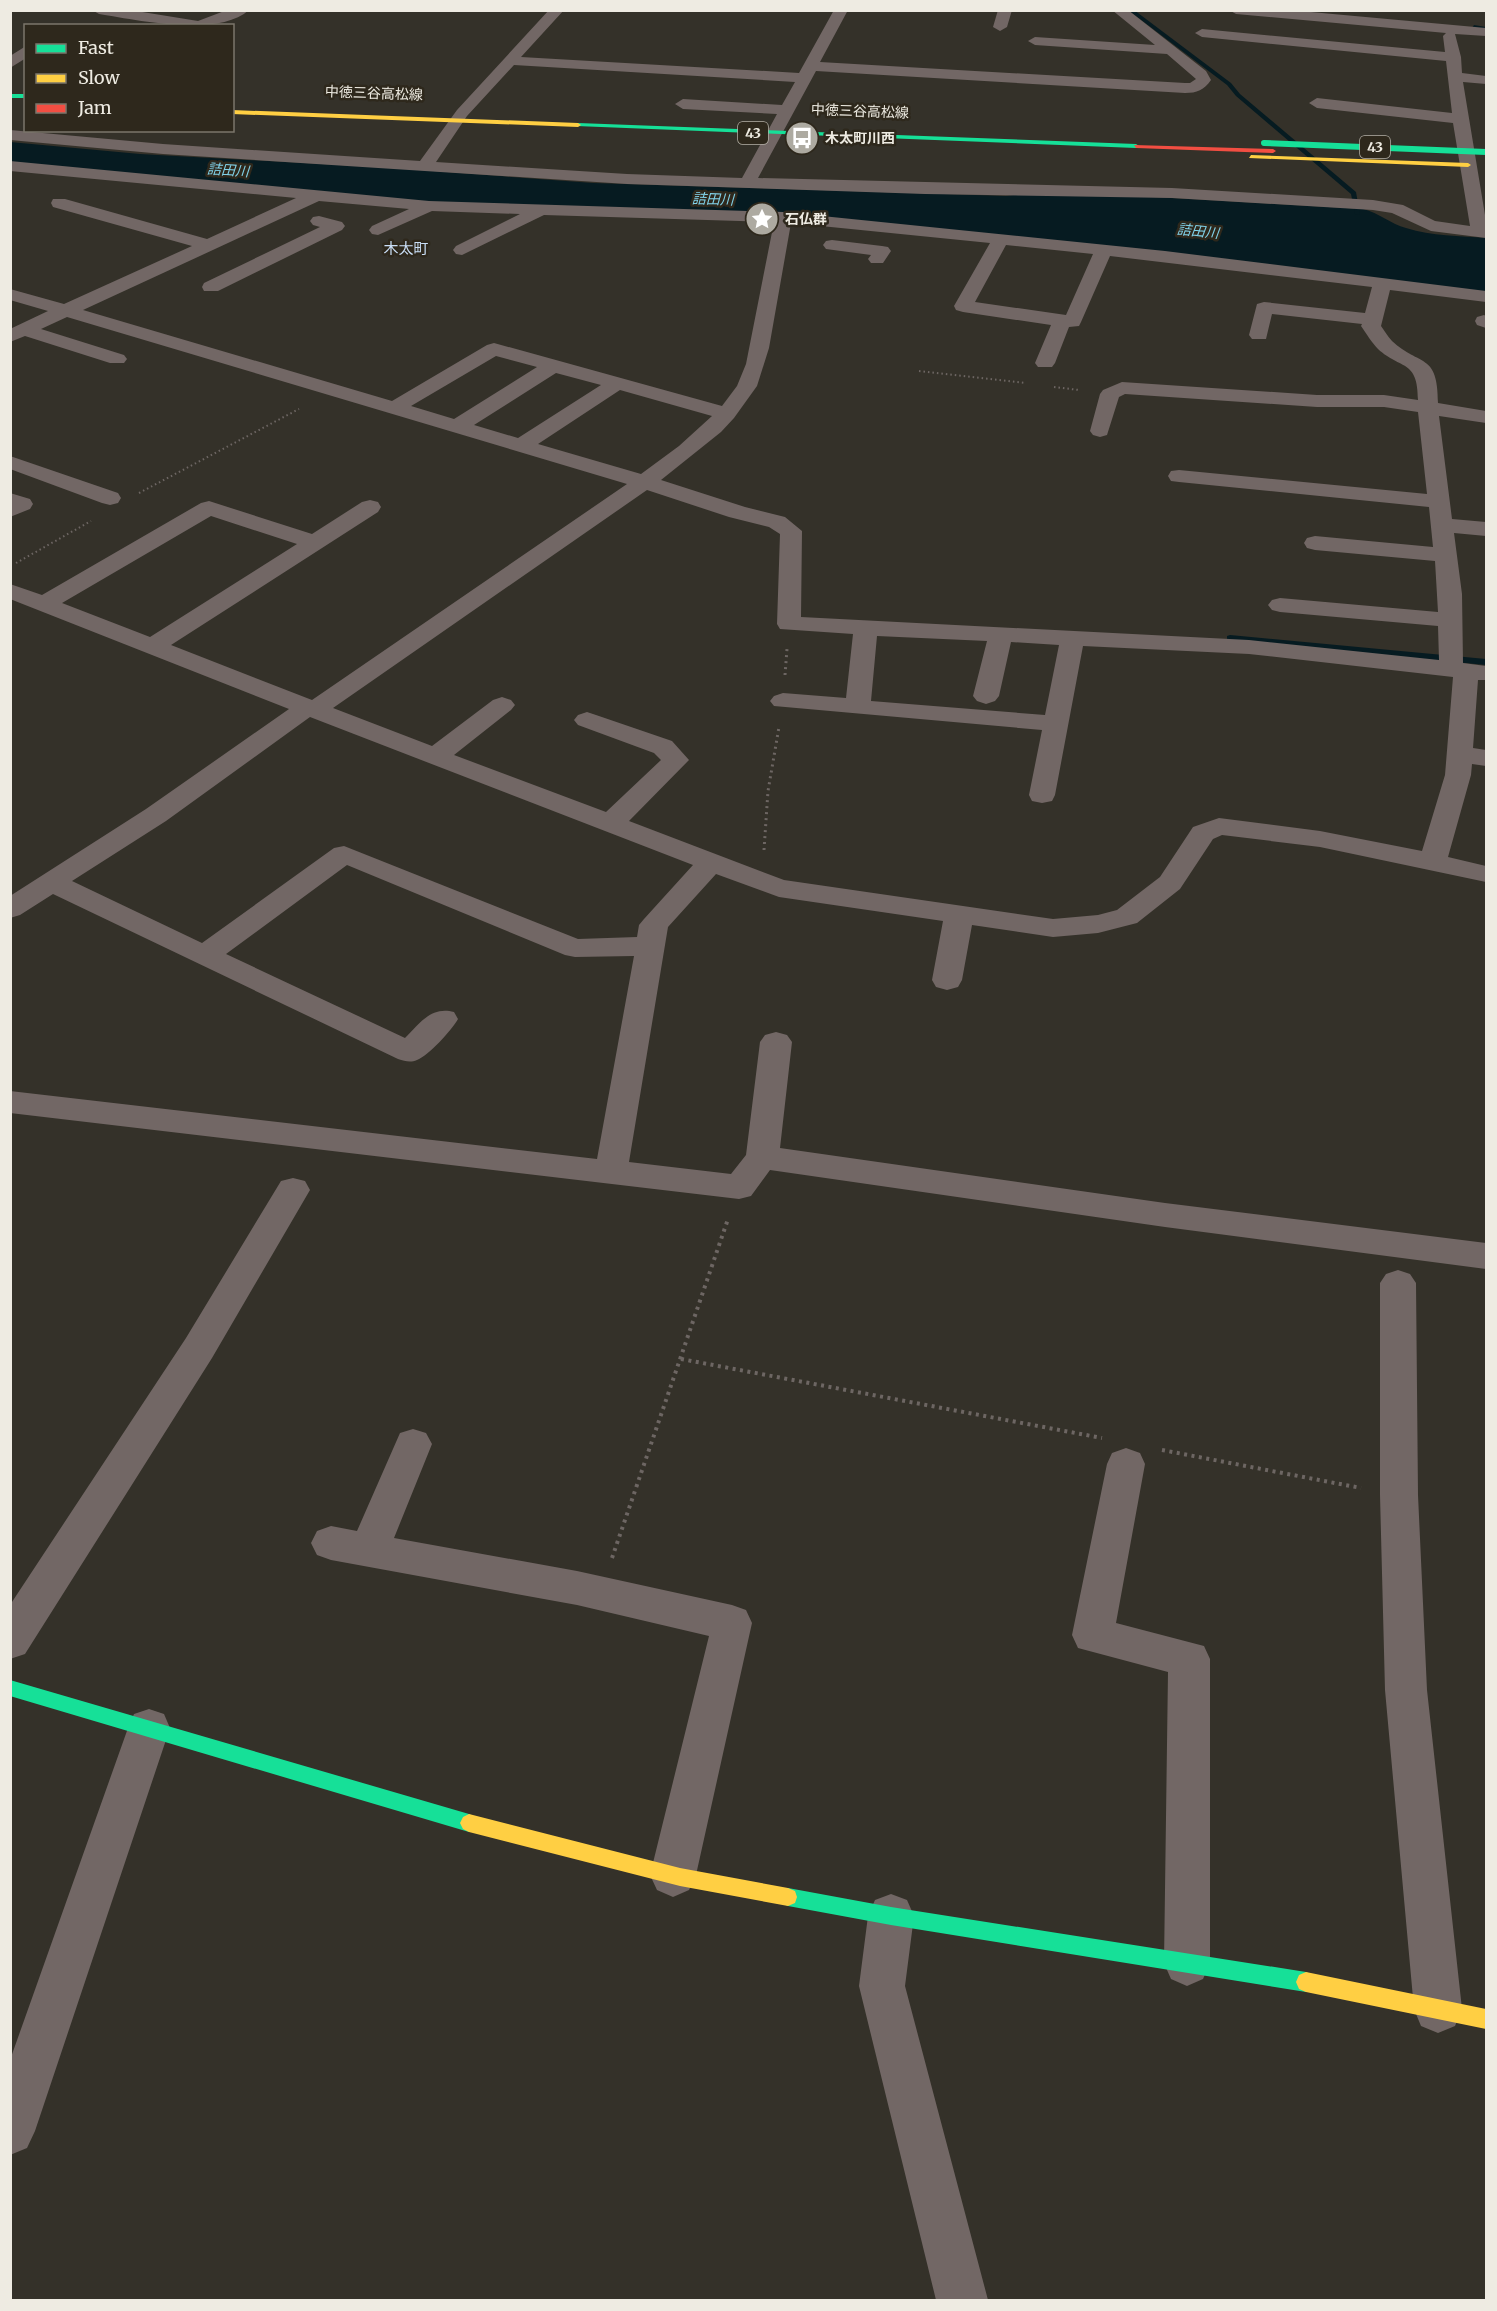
<svg xmlns="http://www.w3.org/2000/svg" width="1497" height="2311" viewBox="0 0 1497 2311" font-family="Merriweather,'Noto Sans JP',serif">
<style>
.water{fill:#061b21}
.lines{fill:none;stroke-linecap:round;stroke-linejoin:round}
.stream{fill:#061b21;fill-rule:evenodd}
.path-far2{stroke:#6d6663;stroke-width:2;stroke-dasharray:1.5 3;stroke-linecap:butt}
.path-far1{stroke:#6d6663;stroke-width:3;stroke-dasharray:2 4;stroke-linecap:butt}
.path{stroke:#6d6663;stroke-width:4;stroke-dasharray:3 4.5;stroke-linecap:butt}
.street{fill:#726765;fill-rule:evenodd}
.fast{fill:#16e098;fill-rule:evenodd}
.slow{fill:#ffcf43;fill-rule:evenodd}
.jam{fill:#f24e42;fill-rule:evenodd}
.fast-bridge{stroke:#16e098;stroke-width:6}
.labels{text-anchor:middle;stroke-width:5;stroke-linejoin:round;paint-order:stroke}
.far-street-label{font-size:14px;fill:#eeebe2;stroke:#2e281c}
.shield{fill:#2e281c;stroke:#b4b0a7;stroke-width:1.5}
.shield-label{font-size:14px;font-weight:bold;fill:#eeebe2}
.far-poi-label{font-size:14px;font-weight:bold;fill:#eeebe2;stroke:#2e281c;text-anchor:start}
.far-water-label{font-size:14px;font-style:italic;fill:#81d2e9;stroke:#2e281c}
.far-quarter-label{font-size:15px;fill:#cadff7;stroke:#2e281c}
</style>
<rect width="100%" height="100%" fill="#343129"/>
<path class="water" d="M10 142 140 154 393 168 593 183 1006 196 1047 191 1363 209C1379 213 1391 224 1406 228 1432 236 1460 236 1486 238V293L1288 267 770 214 431 203 11 165Z"/>
<g class="lines">
<path class="stream" d="M1128 10H1134L1231 83 1240 94 1356 192 1360 215 1355 214 1351 194 1236 96 1227 85Z
M1474 25 1486 27V29L1472 28Z
M1230 635 1486 659V665L1227 640V636Z"/>
<path class="path-far2" d="M919 371 1026 383
M1054 387 1079 390
M139 493 299 409
M16 563 91 521"/>
<path class="path-far1" d="M785 675 787 649
M764 850 768 791 779 727"/>
<path class="path" d="M681 1359 1102 1438
M1162 1450 1361 1488
M612 1558 728 1219"/>
<path class="street" d="M92 10H130L198 21 227 10H249C218 38 137 20 99 14Z
M549 10H564L521 57 799 73 834 10H848L820 62 1185 83H1190L1196 79 1167 54 1035 45 1028 41 1035 37 1155 45 1112 10H1128L1206 71 1211 80C1204 90 1197 93 1185 93L816 71 758 178 1172 188 1373 200 1403 205 1435 221 1470 226 1453 123 1317 108 1309 103 1317 98 1452 113 1446 61 1202 37 1195 33 1202 29 1445 52 1443 36 1446 33 1236 14 1229 10H1289L1486 28V36L1455 34 1461 57 1462 73 1486 76V84L1463 82 1486 221V238L1431 231 1392 213 1373 210 1172 198 925 194 627 184 163 154 10 140V130L163 144 420 161 457 110ZM514 65 795 82 782 105 683 99 675 104 683 109 777 114 742 178 627 174 436 162 467 116Z
M998 10H1012L1007 27 1000 31 993 27Z
M26 46V58L10 68V56Z
M10 161 429 201 783 212 1165 251 1486 291V302L1390 290 1381 326C1384 330 1388 337 1392 341 1420 367 1438 352 1438 403L1486 411V423L1439 416 1452 519 1486 522V536L1454 533 1462 594 1463 663 1486 666V680H1478L1473 748 1486 750V766L1472 764 1471 775 1448 857 1486 866V882L1320 847 1222 835 1213 839 1180 889 1137 923 1098 933 1053 937 972 925 962 980 958 987 947 990 936 987 932 980 943 921 779 897 716 874 668 927 629 1162 731 1174 746 1155 760 1042 765 1035 776 1032 787 1035 792 1042 780 1148 1165 1203 1486 1243V1269L1165 1227 770 1170 751 1196 739 1199 10 1113V1091L597 1159 634 956 575 957 565 955 347 865 226 954 405 1038C420 1023 431 1006 454 1012L458 1019C452 1030 428 1056 417 1060 410 1063 405 1061 398 1059L53 894 20 915 10 918V896L146 809 289 709 10 599V584L42 595 201 503 209 501 312 534 362 502 370 500 378 502 381 507 378 512 171 645 312 700 627 484 67 317 41 329 124 355 127 359 124 363H110L25 336 10 342V329L48 311 10 300V289L64 304 192 246 53 207 51 203 53 199H65L207 239 296 198 10 171ZM319 201 409 209 372 226 369 230 372 234 378 235 432 211 520 214 456 246 453 250 456 254 462 255 544 215 774 222 746 364 737 386 722 406 494 343 487 345 392 401 83 310ZM791 223 990 243 954 306 956 310 963 312 1051 325 1035 363 1038 367H1052L1055 363 1069 327 1079 326 1081 322 1110 256 1372 287 1365 313 1264 302 1257 304 1249 335 1252 339H1266L1272 314 1362 324 1361 326C1366 333 1372 343 1378 349 1401 370 1418 359 1418 400L1384 395H1317L1122 382 1103 390 1100 394 1090 431 1093 435 1100 437 1107 435 1119 397 1125 394 1317 407H1384L1418 412 1427 494 1179 470 1171 471 1168 476 1171 481 1179 482 1429 507 1433 547 1315 536 1307 538 1304 543 1307 548 1315 550 1435 561 1438 612 1280 598 1272 600 1268 605 1272 610 1280 612 1438 626 1439 660 1249 640 801 617 802 531 785 517 745 507 661 480 721 432 734 418 757 386 769 348ZM1006 245 1093 254 1066 315 975 302ZM496 356 537 367 454 419 411 406ZM556 373 601 385 518 438 474 425ZM620 390 712 416 679 446 641 474 538 444ZM647 490 729 517 769 527 780 534 777 624 780 629 853 634 846 698 783 693 774 696 770 701 774 706 1042 730 1029 795 1032 801 1042 803 1052 801 1055 795 1083 646 1249 654 1453 677 1445 775 1422 851 1320 831 1219 818 1193 827 1160 877 1117 910 1098 915 1053 919 784 880 629 821 689 760 672 741 596 715 587 712 578 715 574 720 578 725 654 753 661 760 606 812 454 755 511 710 515 705 511 700 502 697 493 700 432 746 333 708ZM211 516 297 544 150 637 62 603ZM877 636 987 641 973 696 977 701 986 704 995 701 999 696 1011 642 1059 645 1045 715 871 701ZM310 717 693 865 644 919 639 925 637 937 578 939 344 846 334 848 202 943 72 881 166 821Z
M319 216 342 222 345 226 342 230 218 291H204L202 287 204 283 320 227 313 225 310 221 313 217Z
M832 240 882 246 888 247 891 251 883 263H871L868 259 871 255 826 249 823 245 826 241Z
M1484 315 1486 316V328L1477 325 1475 321 1477 317Z
M10 456 118 493 121 498 118 503 110 505 102 503 10 469Z
M10 493 30 499 33 504 30 509 10 517Z
M293 1178 305 1181 310 1190 212 1358 25 1654 10 1659V1605L186 1338 281 1181Z
M1398 1270 1410 1274 1416 1283 1418 1495 1427 1690 1462 2009 1455 2026 1438 2033 1421 2026 1414 2009 1385 1690 1380 1495V1283L1386 1274Z
M413 1429 426 1433 432 1444 394 1538 577 1571 732 1605 746 1610 752 1623 696 1875 689 1890 673 1897 657 1890 650 1875 709 1636 577 1605 331 1560 317 1555 311 1543 317 1531 331 1526 357 1531 400 1433Z
M1126 1448 1140 1453 1145 1464 1116 1623 1204 1646 1210 1659V1963L1203 1979 1187 1986 1171 1979 1164 1963 1168 1672 1078 1648 1072 1635 1107 1464 1112 1453Z
M149 1709 164 1714 170 1728 35 2131 27 2148 10 2155V2060L128 1728 134 1714Z
M891 1894 907 1900 914 1916 905 1986 988 2300H936L859 1986 868 1916 875 1900Z"/>
<path class="fast" d="M10 94H26V98H10Z
M578 123 1136 144 1139 146 1136 148 576 126Z
M10 1680 469 1814 475 1817 478 1823 475 1829 469 1832 10 1696Z
M788 1888 891 1907 1306 1972 1313 1975 1316 1982 1313 1989 1306 1992 891 1925 788 1906 781 1903 779 1897 781 1891Z"/>
<path class="slow" d="M232 110 578 123 581 125 578 127 232 114Z
M1251 155 1468 163 1471 165 1468 167 1249 158Z
M469 1814 680 1868 788 1888 795 1891 797 1897 795 1903 788 1906 680 1886 469 1832 463 1829 460 1823 463 1817Z
M1306 1972 1486 2009V2029L1306 1992 1299 1989 1296 1982 1299 1975Z"/>
<path class="jam" d="M1134 145 1273 149 1276 151 1273 153 1136 148Z"/>
<path class="fast-bridge" d="M1264 143 1486 152"/>
</g>
<defs>
<g id="bus-disc" transform="scale(1.725)"><circle r="9.5" fill="#adaaa1" stroke="#2e281c"/><path d="M-5-6H5V4H4V6H2V4H-2V6H-4V4H-5ZM-3.5-4V0h7V-4ZM-3.5 1.2v1.5H-2V1.2ZM2 1.2v1.5H3.5V1.2Z" fill="#fff"/></g>
<g id="sight-disc" transform="scale(1.725)"><circle r="9.5" fill="#adaaa1" stroke="#2e281c"/><path d="M0-6L1.8-2.2L6-1.7L2.9 1.2L3.7 5.4L0 3.3L-3.7 5.4L-2.9 1.2L-6-1.7L-1.8-2.2Z" fill="#fff"/></g>
</defs>
<g fill-rule="evenodd">
<use href="#bus-disc" x="802" y="138"/>
<use href="#sight-disc" x="762" y="219"/>
</g>
<g class="labels">
<g class="far-street-label">
<text transform="translate(374 93) rotate(2)" y="5">中徳三谷高松線</text>
<text transform="translate(860 111) rotate(2)" y="5">中徳三谷高松線</text>
</g>
<g class="shield">
<rect x="738" y="122" width="30" height="22" rx="4.5"/>
<rect x="1360" y="136" width="30" height="22" rx="4.5"/>
</g>
<g class="shield-label">
<text x="753" y="138">43</text>
<text x="1375" y="152">43</text>
</g>
<g class="far-poi-label">
<text x="825" y="143">木太町川西</text>
<text x="785" y="224">石仏群</text>
</g>
<g class="far-water-label">
<text transform="translate(228 170) rotate(4)" y="5">詰田川</text>
<text transform="translate(713 199) rotate(2)" y="5">詰田川</text>
<text transform="translate(1198 231) rotate(6)" y="5">詰田川</text>
</g>
<g class="far-quarter-label">
<text x="406" y="254">木太町</text>
</g>
</g>
<rect width="1497" height="2311" fill="none" stroke="#eeebe2" stroke-width="24"/>
<rect x="24" y="24" width="210" height="108" fill="#2e281c" stroke="#7b766b" stroke-width="1.5"/>
<rect x="36" y="44" width="30" height="9" fill="#16e098" stroke="#7b766b" stroke-width="1.5"/>
<text x="78" y="54" font-size="18" fill="#eeebe2">Fast</text>
<rect x="36" y="74" width="30" height="9" fill="#ffcf43" stroke="#7b766b" stroke-width="1.5"/>
<text x="78" y="84" font-size="18" fill="#eeebe2">Slow</text>
<rect x="36" y="104" width="30" height="9" fill="#f24e42" stroke="#7b766b" stroke-width="1.5"/>
<text x="78" y="114" font-size="18" fill="#eeebe2">Jam</text>
</svg>
